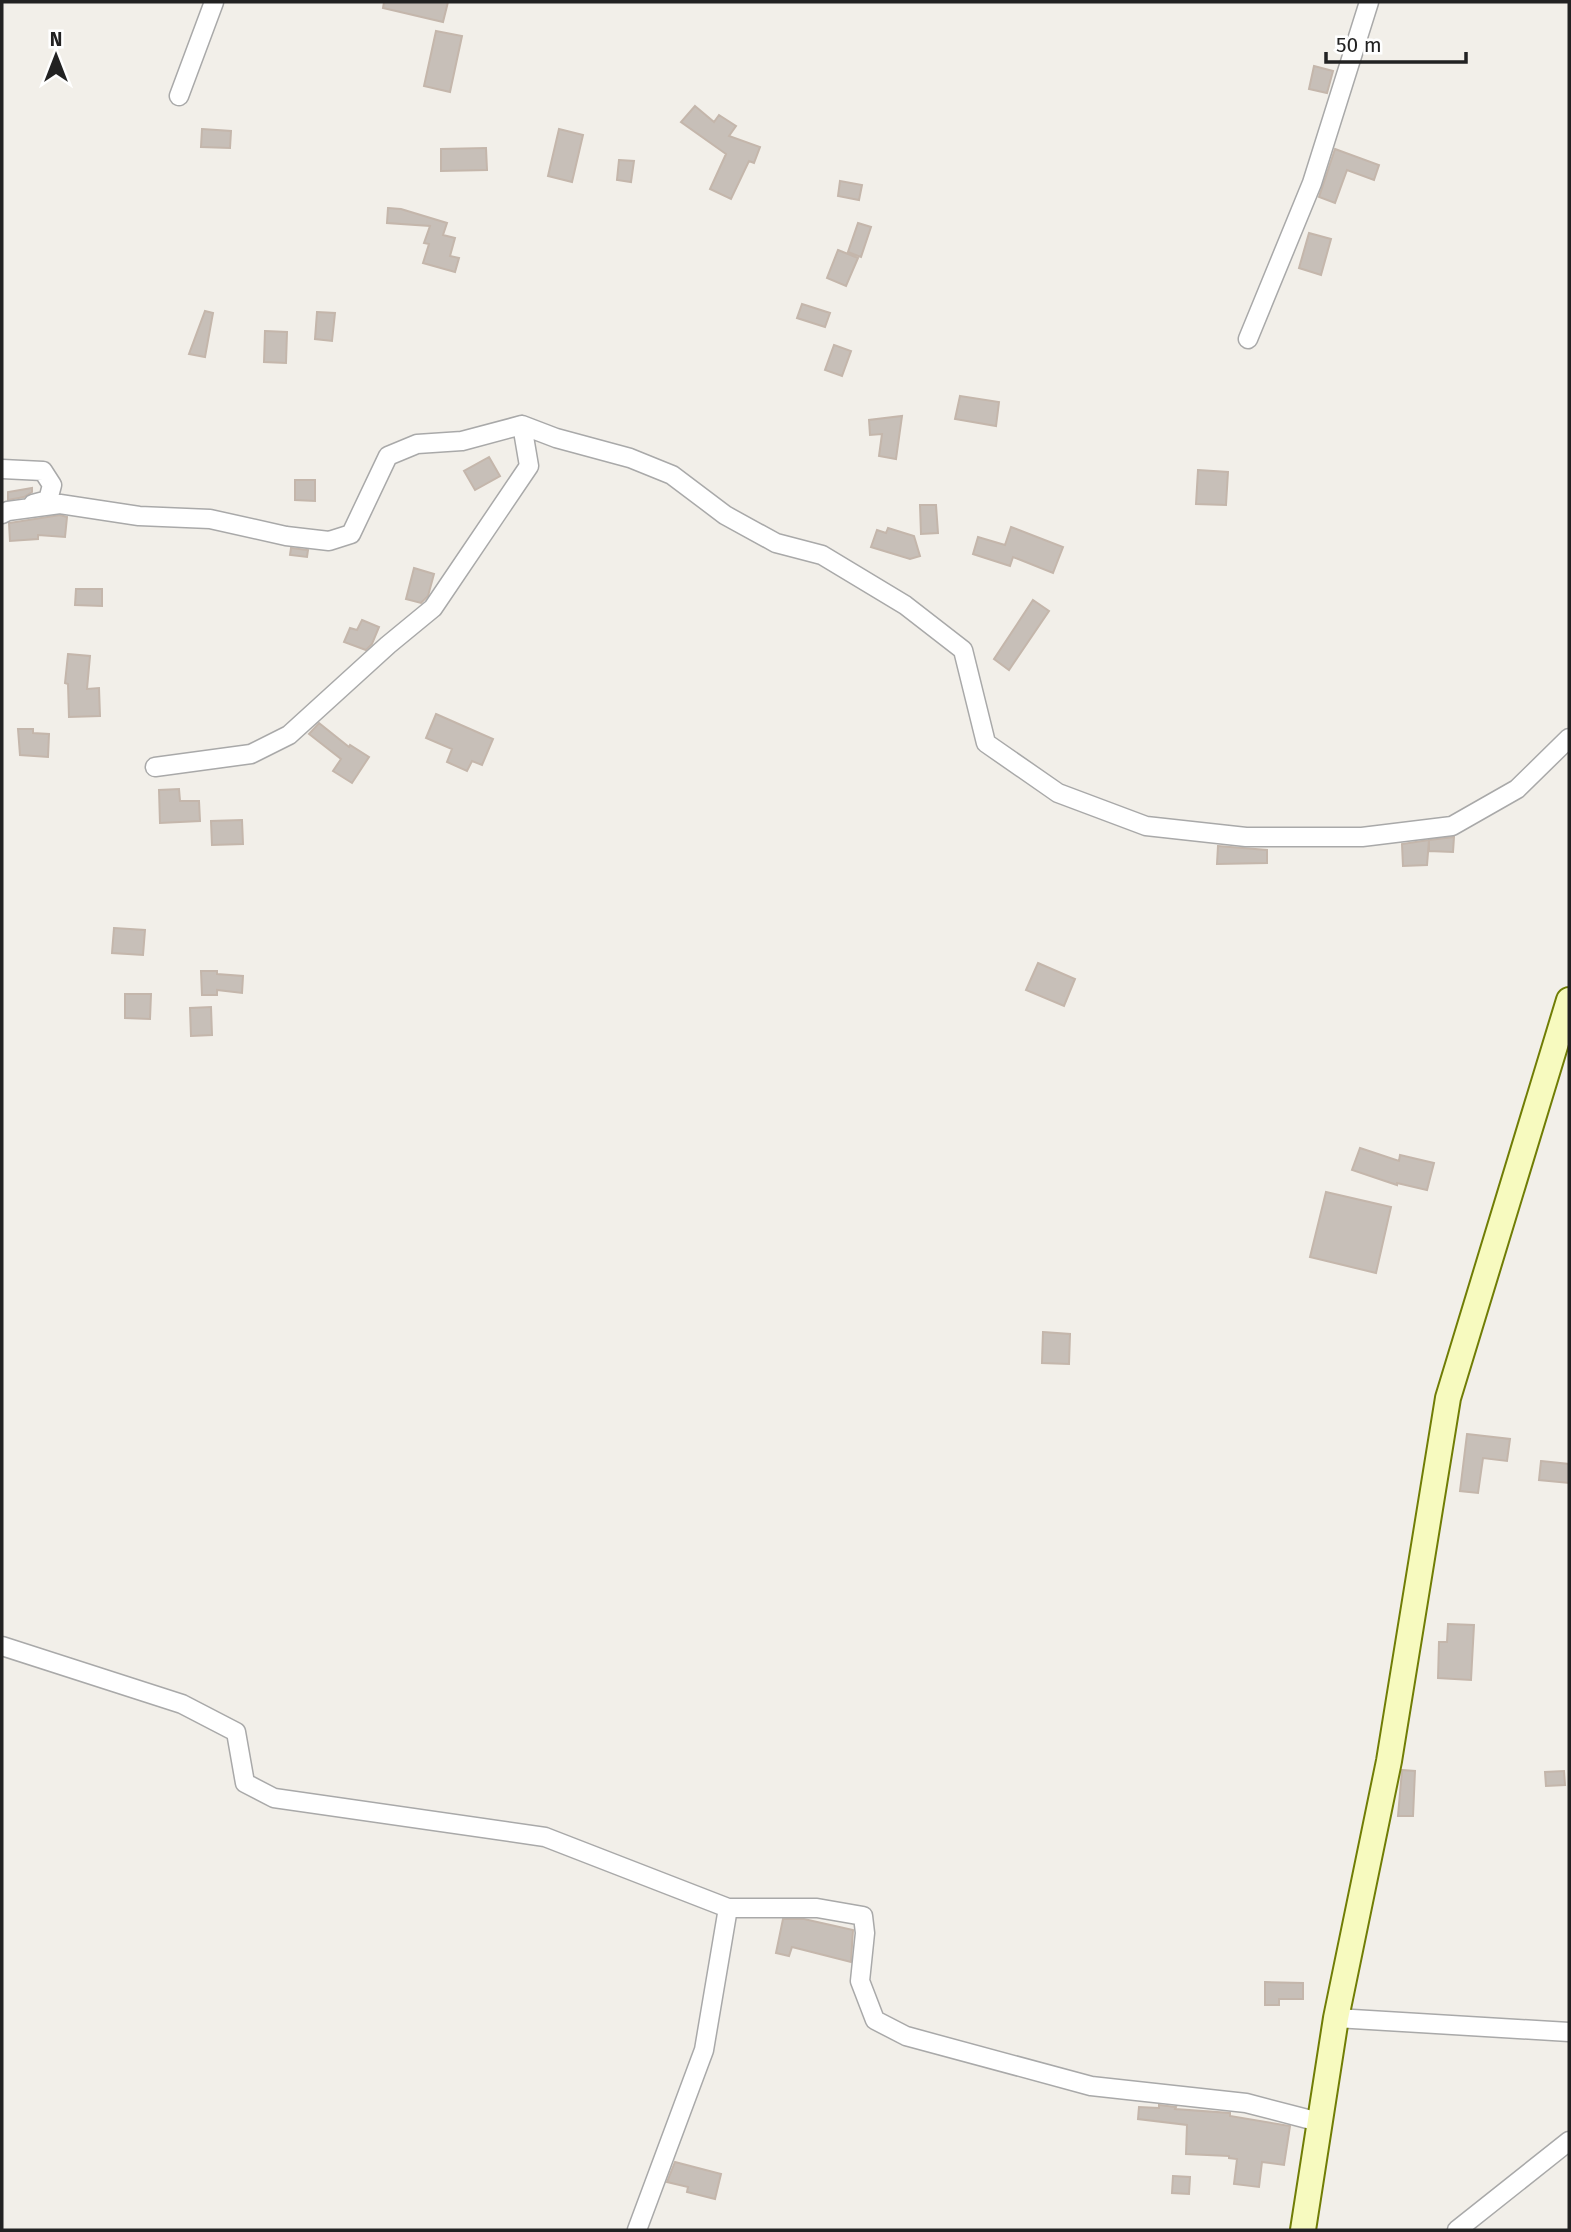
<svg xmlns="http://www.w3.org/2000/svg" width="1571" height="2232" viewBox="0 0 1571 2232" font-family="'Fira Sans',sans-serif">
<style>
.building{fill:#c7bfb8;stroke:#c4b6ab;stroke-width:2}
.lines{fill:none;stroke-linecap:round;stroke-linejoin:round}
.street-casing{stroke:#a9a9a9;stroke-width:21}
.secondary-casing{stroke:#707d05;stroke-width:28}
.street{stroke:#fff;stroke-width:18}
.secondary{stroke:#f7fabf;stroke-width:24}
</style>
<rect width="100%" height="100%" fill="#f2efe9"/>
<path class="building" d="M384 2H448L443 22 383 8Z
M436 31 462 36 450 92 424 86Z
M1314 66 1333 71 1327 93 1309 89Z
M695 106 714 122 719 115 736 126 729 136 760 147 754 163 749 161 731 199 710 189 726 154 681 122Z
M202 129 231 131 230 148 201 147Z
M559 129 583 135 572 182 548 176Z
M486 148 487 170 441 171V149Z
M1335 149 1379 165 1374 180 1347 170 1335 203 1319 197Z
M619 160 634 161 631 182 617 180Z
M840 181 862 185 859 200 838 196Z
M388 208 401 209 447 223 443 235 455 238 450 256 459 258 455 272 423 263 429 244 424 243 430 226 387 223Z
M858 223 871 227 861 257 848 252Z
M1309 233 1331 239 1321 275 1299 268Z
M838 250 858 258 846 286 827 278Z
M802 304 830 313 825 327 797 318Z
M205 311 213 313 205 357 189 354Z
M317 312 335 313 332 341 315 339Z
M265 331 287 332 286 363 264 362Z
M834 345 851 351 842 376 825 370Z
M960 396 999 402 996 426 955 419Z
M902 416 896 459 879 456 882 434 870 435 869 420Z
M489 457 500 476 475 490 464 471Z
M1198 470 1228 472 1226 505 1196 504Z
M295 480H315V501L295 500Z
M32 488V492L24 497 8 500V492Z
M920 505H936L938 533 921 534Z
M60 515 67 517 65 537 38 535V539L10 541 9 523Z
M1011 527 1063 547 1053 573 1013 557 1010 566 973 554 978 537 1005 545Z
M888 528 914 536 920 556 910 559 871 547 877 530 886 533Z
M291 548 308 550 307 557 290 555Z
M414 568 434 574 428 596 421 603 406 599Z
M76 589H102V606L75 605Z
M1033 600 1049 611 1009 670 994 659Z
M362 620 379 627 372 644 366 650 344 642 350 628 357 630Z
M68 654 90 656 87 689 99 688 100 716 69 717 68 684 65 683Z
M436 714 493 739 482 765 472 761 467 771 447 762 452 749 426 738Z
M319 723 349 747 350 745 369 757 352 783 333 771 341 759 309 734Z
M18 729H33V733L49 734 48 757 20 755Z
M179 789 180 801H199L200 821 160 823 159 790Z
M242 820 243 844 212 845 211 821Z
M1454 837 1453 852 1429 851V840Z
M1429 840 1427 865 1403 866 1402 844Z
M1218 846 1267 850V863L1217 864Z
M114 928 145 930 143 955 112 953Z
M1038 963 1075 979 1064 1006 1026 990Z
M201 971H217V974L243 976 242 993 217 990V995H202Z
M125 994H151L150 1019 125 1018Z
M211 1007 212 1035 191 1036 190 1008Z
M1360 1148 1399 1161 1400 1155 1434 1163 1427 1190 1397 1183V1185L1352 1170Z
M1326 1192 1391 1207 1376 1273 1310 1257Z
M1043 1332 1070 1334 1069 1364 1042 1363Z
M1467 1434 1510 1439 1507 1461 1483 1458 1478 1493 1460 1491Z
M1541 1461 1569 1464V1483L1539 1480Z
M1448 1624 1474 1625 1471 1680 1438 1678 1439 1642H1447Z
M1402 1770 1415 1771 1413 1816H1398Z
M1564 1771 1565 1785 1546 1786 1545 1772Z
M783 1919H804L853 1930 851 1962 792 1947 789 1956 776 1953Z
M1265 1982 1303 1983V1999H1279V2005H1265Z
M1159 2105 1176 2107 1175 2109 1230 2113V2116L1290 2126 1284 2165 1262 2162 1259 2187 1234 2184 1237 2159 1229 2158V2156L1186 2154 1187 2125 1138 2119 1139 2107 1159 2108Z
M675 2162 721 2174 715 2199 687 2192 688 2187 667 2182Z
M1173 2176 1190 2177 1189 2194 1172 2193Z"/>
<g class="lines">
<g class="street-casing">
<path id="street" d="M179 96 214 2
M1248 339 1312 183 1369 2
M2 469 43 471 52 485 48 500 33 504
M2 514 8 511 60 504 139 516 210 519 286 536 329 541 351 534 388 456 417 444 462 441 522 425 556 438 630 458 672 475 725 515 776 543 822 555 905 605 963 650 986 743 1058 793 1146 826 1246 837H1362L1452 826 1517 789 1569 738
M155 767 251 754 289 735 388 645 433 608 529 466 522 425
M2 1646 182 1704 236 1732 245 1783 274 1798 545 1837 728 1908H817L863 1916 865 1933 860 1981 875 2020 906 2036 1091 2086 1246 2103 1319 2122
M1336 2018 1569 2032
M637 2230 704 2050 728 1908
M1457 2230 1569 2141"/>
</g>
<g class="secondary-casing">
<path id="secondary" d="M1303 2230 1336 2018 1389 1761 1448 1398 1569 1000"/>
</g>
<use href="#street" class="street"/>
<use href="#secondary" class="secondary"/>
</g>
<rect width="1571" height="2232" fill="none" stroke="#222222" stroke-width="7"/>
<g transform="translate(56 56)" stroke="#ffffff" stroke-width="5" paint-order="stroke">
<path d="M0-5L12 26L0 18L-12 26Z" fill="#222222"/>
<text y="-10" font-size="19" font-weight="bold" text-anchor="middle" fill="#222222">N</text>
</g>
<path d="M1326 52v10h140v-10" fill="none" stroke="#222222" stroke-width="3.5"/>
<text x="1336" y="52" font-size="21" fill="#222222" stroke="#ffffff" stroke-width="5" paint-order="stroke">50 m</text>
</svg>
